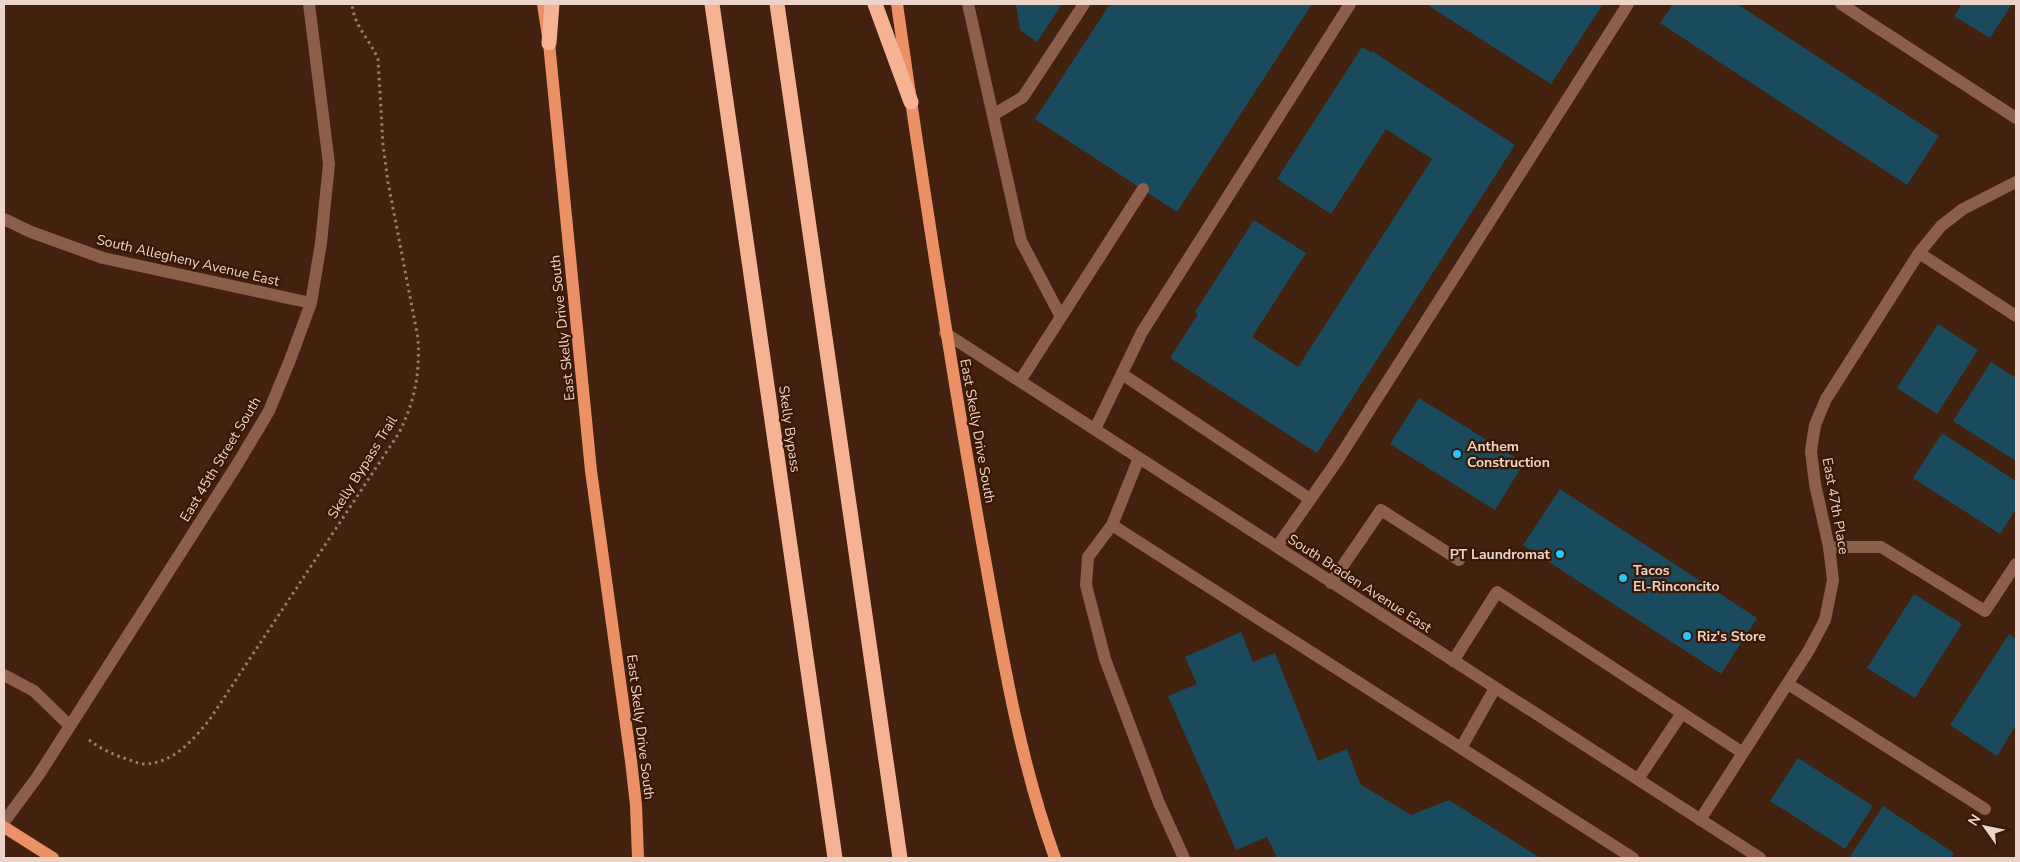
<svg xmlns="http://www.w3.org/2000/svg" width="2020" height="862" viewBox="0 0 2020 862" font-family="'Nunito Sans',sans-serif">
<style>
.building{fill:#194a5d}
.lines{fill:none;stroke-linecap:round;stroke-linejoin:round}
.path{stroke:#9a7d6f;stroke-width:3;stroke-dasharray:2.5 4;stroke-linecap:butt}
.minor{stroke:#8b5f4a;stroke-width:12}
.major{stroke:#eb9165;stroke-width:12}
.highway{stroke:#f5b394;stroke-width:15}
.poi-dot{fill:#22c9fe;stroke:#381705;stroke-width:2}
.labels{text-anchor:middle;stroke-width:4.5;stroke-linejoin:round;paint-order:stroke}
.street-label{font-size:14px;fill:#ecd4c9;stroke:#381705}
.poi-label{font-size:14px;font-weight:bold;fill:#ecd4c9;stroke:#381705;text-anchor:start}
</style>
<rect width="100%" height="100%" fill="#43210f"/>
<path class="building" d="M1016 4H1062L1037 42 1020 30Z
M1110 4H1312L1177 212 1035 119Z
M1426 4H1603L1551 84Z
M1673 4H1737L1939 136 1907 185 1660 23Z
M1962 4H2012L1990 38 1954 16Z
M1362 47 1371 53 1372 51 1515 145 1317 453 1170 358 1198 314 1195 312 1254 220 1306 253 1252 337 1298 367 1432 159 1386 129 1331 214 1277 179Z
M1938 324 1978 350 1937 414 1897 388Z
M1991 362 2016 378V461L1953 421Z
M1419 398 1524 463 1495 510 1390 444Z
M1942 433 2016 481V509L2000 534 1913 478Z
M1560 489 1757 618 1721 674 1523 545Z
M1914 594 1962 624 1915 698 1867 668Z
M1241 632 1253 662 1275 653 1318 761 1347 749 1360 784 1411 815 1449 800 1540 858H1277L1267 837 1236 850 1168 696 1197 684 1185 657Z
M2009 634 2016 639V725L1997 756 1950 725Z
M1798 758 1873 806 1845 849 1770 801Z
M1883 806 1954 853 1951 858H1849Z"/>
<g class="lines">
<path class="path" d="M89 740C100 748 113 755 127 759 133 761 139 764 145 764 174 763 194 739 210 719L399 433C415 400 420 375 418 338L388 182 383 145 378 59C370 40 354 26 352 4"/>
<path class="minor" d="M968 4 1021 241 1061 317
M1841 4 2016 118
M993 115 1023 97 1084 4
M4 219 31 232 103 258 311 303
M1919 253 2016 316
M945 333 1760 858
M1122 374 1310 499
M1020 381 1143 189
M1095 429 1142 332 1350 4
M1139 458 1112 525 1088 557 1086 585 1105 659 1159 803 1184 858
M1112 525 1633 858
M1277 547 1337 461 1628 4
M1829 547H1881L1985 611 2016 564
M1331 583 1381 510 1459 560
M1453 661 1497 592 1743 753
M4 675 34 691 70 726
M1788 684 1985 809
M1461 748 1495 688
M1638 779 1682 713
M1700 820 1809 650 1825 620 1833 580 1829 547 1815 484 1811 451 1815 425 1826 399 1919 253 1941 226 1963 209 2016 182
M4 822 38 776 238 463 269 411 290 360 311 303 321 243 329 164 309 4"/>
<path class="major" d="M543 4 549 43 591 471 631 761 636 805 638 858
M897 4C922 180 949 355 980 531 1000 641 1017 753 1055 858
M4 827 53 858"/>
<path class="highway" d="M712 4 835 858
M777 4 900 858
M875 4 911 102
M549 43 552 4"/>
</g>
<g class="poi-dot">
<circle cx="1457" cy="454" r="5"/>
<circle cx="1560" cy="554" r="5"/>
<circle cx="1623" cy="578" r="5"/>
<circle cx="1687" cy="636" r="5"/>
</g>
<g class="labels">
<g class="street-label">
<text transform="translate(188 260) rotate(13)" y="5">South Allegheny Avenue East</text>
<text transform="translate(562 328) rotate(-96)" y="5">East Skelly Drive South</text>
<text transform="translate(790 429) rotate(82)" y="5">Skelly Bypass</text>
<text transform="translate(978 431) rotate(80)" y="5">East Skelly Drive South</text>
<text transform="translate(220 459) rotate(-59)" y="5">East 45th Street South</text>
<text transform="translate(362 467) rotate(-58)" y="5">Skelly Bypass Trail</text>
<text transform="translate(1836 506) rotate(80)" y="5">East 47th Place</text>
<text transform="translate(1360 583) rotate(33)" y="5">South Braden Avenue East</text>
<text transform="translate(641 727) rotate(83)" y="5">East Skelly Drive South</text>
</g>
<g class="poi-label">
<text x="1467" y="451">Anthem<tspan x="1467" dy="16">Construction</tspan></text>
<text x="1550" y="559" text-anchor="end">PT Laundromat</text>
<text x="1633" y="575">Tacos<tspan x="1633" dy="16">El-Rinconcito</tspan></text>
<text x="1697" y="641">Riz's Store</text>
</g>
</g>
<rect width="2020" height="862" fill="none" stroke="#ecd4c9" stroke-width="10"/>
<g transform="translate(1985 827) rotate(303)" stroke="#381705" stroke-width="4" paint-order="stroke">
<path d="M0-4L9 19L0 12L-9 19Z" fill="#ecd4c9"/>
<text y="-8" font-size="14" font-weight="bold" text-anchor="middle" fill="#ecd4c9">N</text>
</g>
</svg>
